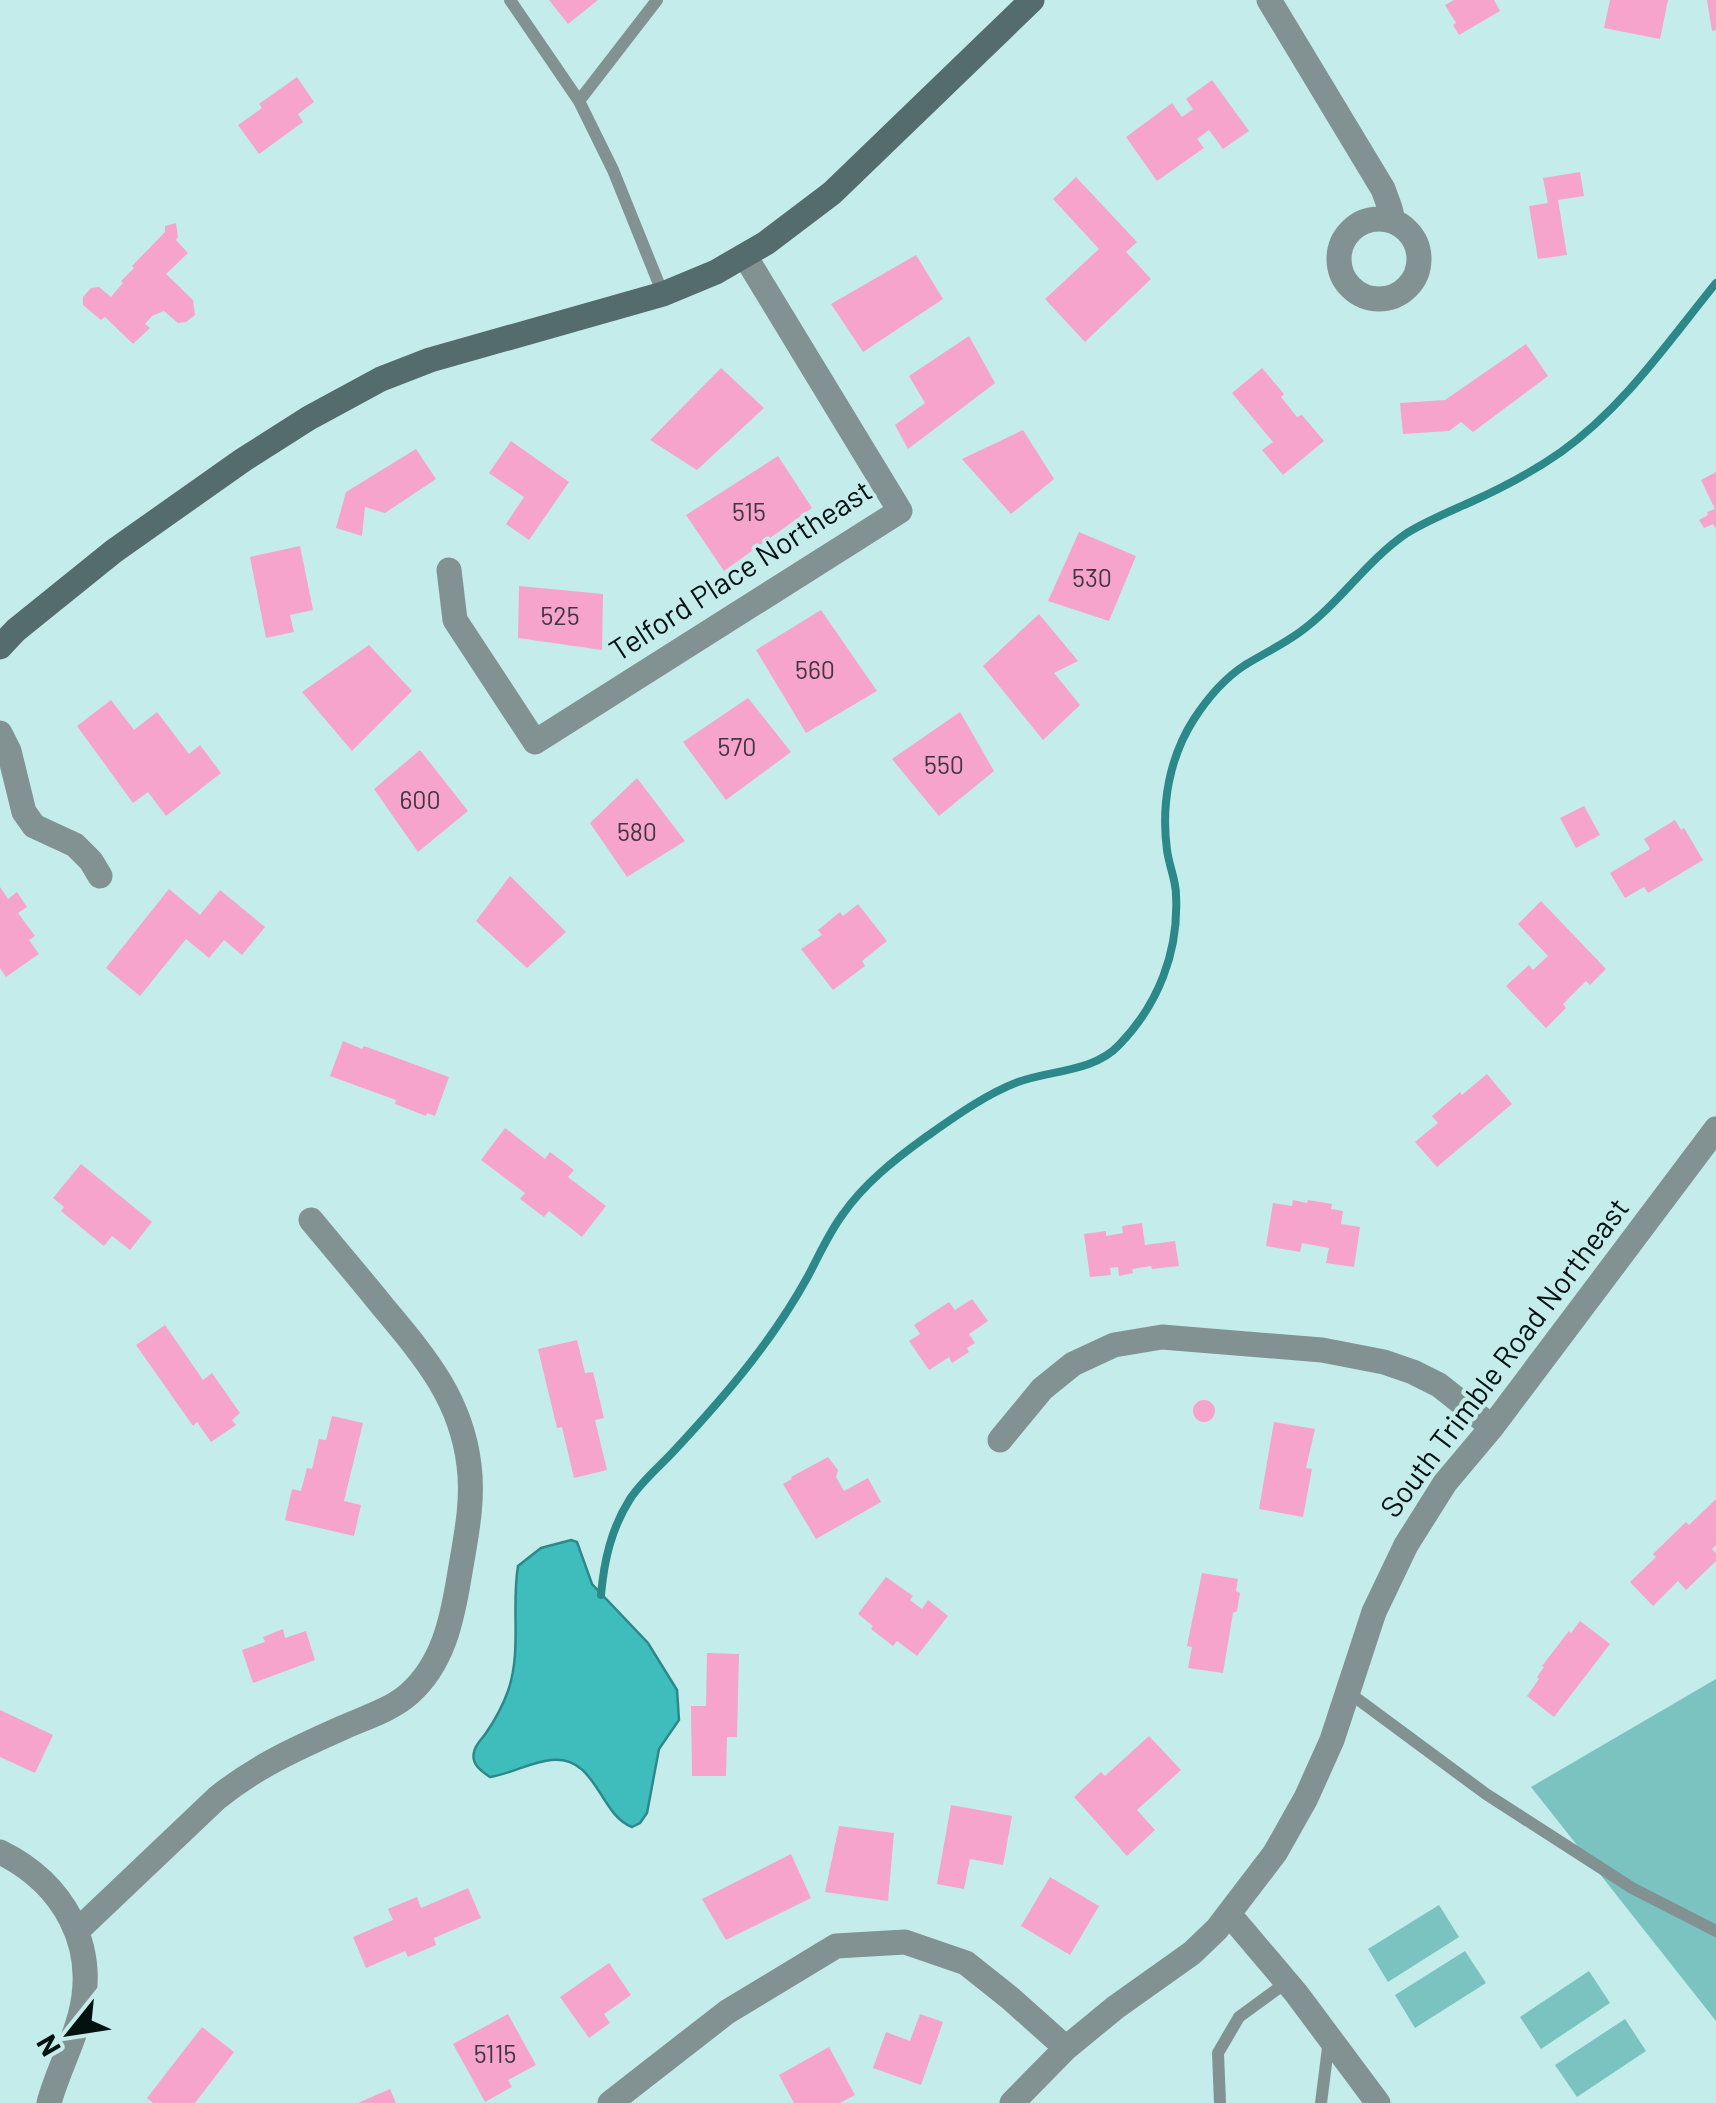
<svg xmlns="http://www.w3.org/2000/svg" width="1716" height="2103" viewBox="0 0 1716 2103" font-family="Barlow,sans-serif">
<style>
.green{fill:#7bc3c1}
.water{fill:#3ebdbc;stroke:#2d8989;stroke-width:2.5}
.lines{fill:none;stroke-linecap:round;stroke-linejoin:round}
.stream{stroke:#2d8989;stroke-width:8}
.building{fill:#f6a4cc}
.service{stroke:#829292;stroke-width:12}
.minor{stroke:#829292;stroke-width:25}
.secondary{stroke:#546c6b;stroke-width:25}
.labels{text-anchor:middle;stroke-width:8;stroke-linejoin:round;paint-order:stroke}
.number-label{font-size:25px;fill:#403640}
.street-label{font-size:30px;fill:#041111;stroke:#c4eceb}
</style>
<rect width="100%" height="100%" fill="#c4eceb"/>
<path class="green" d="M1716 1679V2021L1531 1787Z
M1439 1905 1459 1937 1388 1982 1368 1949Z
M1465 1951 1486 1983 1415 2028 1395 1995Z
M1589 1971 1610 2003 1541 2049 1520 2017Z
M1625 2019 1646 2051 1577 2097 1555 2065Z"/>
<path class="water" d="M571 1540 577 1542 592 1584 648 1643 677 1690 679 1720 659 1749 647 1813 640 1823 632 1827C599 1815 597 1755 551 1760 530 1762 511 1774 490 1777 481 1771 471 1764 474 1752 475 1745 482 1739 486 1733 495 1720 503 1705 508 1691 522 1651 511 1607 518 1566L541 1548Z"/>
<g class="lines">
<path class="stream" d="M601 1595C604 1561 611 1529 630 1499 641 1482 659 1467 673 1452 700 1423 727 1393 751 1362 772 1335 791 1307 807 1278 819 1256 828 1234 843 1214 864 1184 894 1160 923 1139 953 1118 984 1095 1018 1082 1050 1070 1094 1072 1119 1045 1158 1005 1179 952 1176 895 1176 880 1169 866 1167 850 1161 805 1169 758 1194 719 1207 699 1225 678 1245 665 1263 654 1282 645 1300 632 1340 603 1366 561 1407 533 1428 520 1451 511 1473 501 1504 487 1534 471 1561 452 1624 407 1668 342 1716 283"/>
</g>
<path class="building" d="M549 0H598L568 24Z
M1454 0H1494L1500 11 1459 35 1453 25 1456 23 1445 5Z
M1610 0H1668L1660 39 1604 28Z
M1707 0H1716V30L1712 31Z
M297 77 314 102 298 114 303 122 259 154 238 125 262 108 259 104Z
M1212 80 1249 131 1223 149 1209 130 1197 139 1204 148 1157 181 1126 137 1172 103 1182 117 1193 109 1186 99Z
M1580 172 1584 196 1558 200 1567 255 1538 259 1529 206 1548 203 1543 178Z
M1076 177 1137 242 1126 252 1151 279 1085 342 1045 299 1099 249 1053 199Z
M176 223 178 237 176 240 188 253 166 274 193 300 195 315 186 322 178 323 164 311 152 316 145 324 150 328 133 344 105 317 101 320 83 305V297L91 288 99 287 111 297 123 283 121 281 134 268 132 266 165 232V226Z
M916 255 943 299 863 352 831 304Z
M969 336 995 383 908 449 895 425 925 403 909 376Z
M1526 344 1548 376 1473 432 1461 422 1449 431 1403 434 1400 403 1445 400Z
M721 368 764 408 697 470 650 440Z
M1262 368 1284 394 1281 397 1297 417 1302 415 1324 441 1283 475 1262 450 1273 442 1232 393Z
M1023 430 1054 479 1011 514 962 459Z
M511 441 569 482 529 540 506 524 524 497 489 473Z
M416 449 436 479 385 513 365 507 362 536 336 528 346 492Z
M778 456 812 508 724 571 686 515Z
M1716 472V529L1713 524 1704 528 1699 520 1708 515 1707 512 1715 509 1701 480Z
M1079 532 1136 556 1109 621 1048 601Z
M300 546 313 610 290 615 294 632 266 638 250 557Z
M519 586 603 594 602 650 518 638Z
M821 610 877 691 806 733 756 650Z
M1039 614 1078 661 1054 673 1080 705 1043 740 983 666Z
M369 645 412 691 352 751 302 692Z
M748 698 791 752 726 800 683 742Z
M111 700 134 730 157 712 189 754 200 745 221 773 166 816 148 792 133 803 77 726Z
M960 712 994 771 939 816 892 759Z
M420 750 468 811 418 852 374 789Z
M637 778 685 841 627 877 590 823Z
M1584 806 1600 835 1576 848 1560 818Z
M1675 820 1681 830 1684 828 1703 860 1648 893 1644 887 1625 898 1610 873 1650 849 1644 839Z
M510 876 566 932 527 968 476 921Z
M0 887 8 899 17 892 27 907 18 913 35 936 29 940 39 954 6 977 0 968Z
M169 889 200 915 220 890 265 927 242 955 224 940 209 958 186 939 140 996 106 968Z
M1541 901 1606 969 1590 985 1586 981 1563 1004 1566 1008 1546 1028 1506 986 1529 965 1533 970 1548 956 1518 924Z
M858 904 887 941 862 961 865 966 833 990 801 949 822 935 818 930 840 912 843 916Z
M343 1041 362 1049 364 1046 449 1077 435 1116 427 1113 426 1116 395 1104 396 1100 330 1076Z
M1487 1074 1512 1104 1437 1167 1415 1142 1438 1123 1432 1116 1460 1092 1462 1095Z
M505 1128 545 1159 550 1152 574 1170 568 1177 606 1206 582 1237 549 1211 544 1217 520 1199 525 1193 481 1160Z
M81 1164 152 1222 130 1250 112 1236 104 1246 61 1211 64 1207 53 1198Z
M1293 1200 1307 1203 1308 1200 1332 1204 1331 1209 1343 1211 1341 1224 1360 1227 1354 1267 1326 1263 1329 1248 1302 1243 1300 1252 1266 1246 1273 1203 1292 1206Z
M1142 1223 1145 1245 1175 1241 1179 1266 1152 1269 1151 1266 1132 1269 1133 1273 1119 1276 1118 1267 1110 1268 1111 1275 1090 1277 1084 1234 1106 1231V1236L1123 1233 1122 1226Z
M972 1299 988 1321 969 1334 975 1343 967 1348 969 1352 952 1363 949 1357 929 1370 909 1341 920 1334 914 1325 949 1302 955 1310Z
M165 1325 203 1380 212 1373 240 1413 232 1420 236 1425 211 1442 197 1422 193 1426 136 1345Z
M577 1340 585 1373 593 1372 604 1418 595 1420 607 1470 574 1478 562 1427 557 1428 538 1349Z
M1193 1411a11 11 0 1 1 22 0a11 11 0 1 1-22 0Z
M332 1416 363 1423 344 1501 361 1505 354 1536 285 1520 292 1489 301 1491 307 1468 312 1469 319 1439 326 1440Z
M1274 1422 1315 1429 1306 1468 1312 1469 1303 1517 1259 1509Z
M828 1457 838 1470 836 1477 844 1491 868 1478 881 1502 816 1539 783 1484 792 1479 791 1477Z
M1716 1499V1545L1712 1549 1716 1553V1561L1686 1590 1678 1581 1653 1606 1630 1582 1656 1557 1653 1554 1686 1522 1689 1525Z
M1202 1573 1238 1579 1236 1591 1240 1593 1237 1611 1233 1613 1223 1673 1188 1668 1192 1647 1187 1646Z
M886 1577 913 1596 910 1600 922 1609 928 1600 948 1616 917 1656 897 1641 893 1646 871 1629 873 1626 858 1614Z
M1580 1621 1610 1644 1554 1717 1527 1696 1539 1679 1537 1677 1544 1667 1542 1666 1569 1631 1571 1633Z
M283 1629 285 1638 306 1631 315 1660 253 1683 242 1650 265 1642 263 1637Z
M707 1653 739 1654 737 1737H727L726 1776H692L691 1706H706Z
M0 1710 53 1735 35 1773 0 1757Z
M1149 1736 1181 1770 1137 1810 1155 1830 1127 1856 1074 1797 1101 1772 1105 1776Z
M951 1805 1012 1816 1003 1865 970 1859 964 1889 937 1884Z
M839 1826 894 1833 888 1901 825 1892Z
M791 1854 811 1898 726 1940 702 1899Z
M1050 1877 1099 1906 1070 1955 1021 1926Z
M468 1888 481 1918 434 1938 436 1945 408 1957 405 1951 366 1968 353 1937 393 1920 388 1909 417 1897 421 1908Z
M609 1963 631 1995 604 2014 610 2023 589 2038 560 1997Z
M508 2014 536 2065 508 2080 512 2087 485 2102 453 2044Z
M920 2014 943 2022 921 2085 873 2068 886 2032 910 2041Z
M202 2027 234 2052 195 2103H153L147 2098Z
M829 2047 855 2095 840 2103H794L779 2075Z
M390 2089 396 2103H358Z"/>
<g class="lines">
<path class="service" d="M510 0 579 101 613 170 663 294
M579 101 657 0
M1348 1692 1486 1794 1632 1888 1716 1931
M1220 2103 1218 2053 1239 2017 1287 1982
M1321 2103 1329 2040"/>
<path class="minor" d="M1269 0 1383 189 1390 208 1393 221
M1339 259a40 40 0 1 1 80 0a40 40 0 1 1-80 0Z
M449 570 455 620 535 742 900 511 745 256
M0 733 9 751 24 812 34 826 75 845 91 861 100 876
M1000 1440 1042 1389 1073 1364 1114 1345 1162 1337 1322 1350 1384 1362 1413 1372 1439 1385 1492 1427
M0 1852C63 1883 99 1945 80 2016 72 2046 57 2073 49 2103
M1229 1914 1296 1993 1378 2103
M77 1931 217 1798C255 1767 297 1748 342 1728 364 1718 391 1710 409 1694 443 1664 452 1620 459 1578 465 1541 474 1503 469 1465 461 1399 425 1357 384 1308 360 1278 335 1249 311 1220
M610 2103 727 2012 836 1946 905 1942 966 1963 1010 1998 1066 2048
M1012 2103 1066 2048 1116 2007 1192 1953 1217 1929 1275 1853 1306 1798 1332 1740 1374 1612 1406 1545 1445 1483 1492 1427 1716 1129"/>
<path class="secondary" d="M0 647 16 630 114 551 243 460 309 418 381 379 430 360 663 294 716 272 766 243 832 193 1032 0"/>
</g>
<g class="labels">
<g class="number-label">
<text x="749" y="521">515</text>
<text x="1092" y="587">530</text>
<text x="560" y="625">525</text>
<text x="815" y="679">560</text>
<text x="737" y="756">570</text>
<text x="944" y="774">550</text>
<text x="420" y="809">600</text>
<text x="637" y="841">580</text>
<text x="495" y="2063">5115</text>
</g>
<g class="street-label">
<text transform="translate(741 571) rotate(-33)" y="10">Telford Place Northeast</text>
<text transform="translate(1505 1358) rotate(-53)" y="10">South Trimble Road Northeast</text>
</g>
</g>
<g transform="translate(70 2033) rotate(240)" stroke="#c4eceb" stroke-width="8" paint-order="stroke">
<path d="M0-8L18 38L0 25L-18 38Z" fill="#041111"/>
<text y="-15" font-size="28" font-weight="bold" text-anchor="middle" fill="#041111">N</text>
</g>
</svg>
